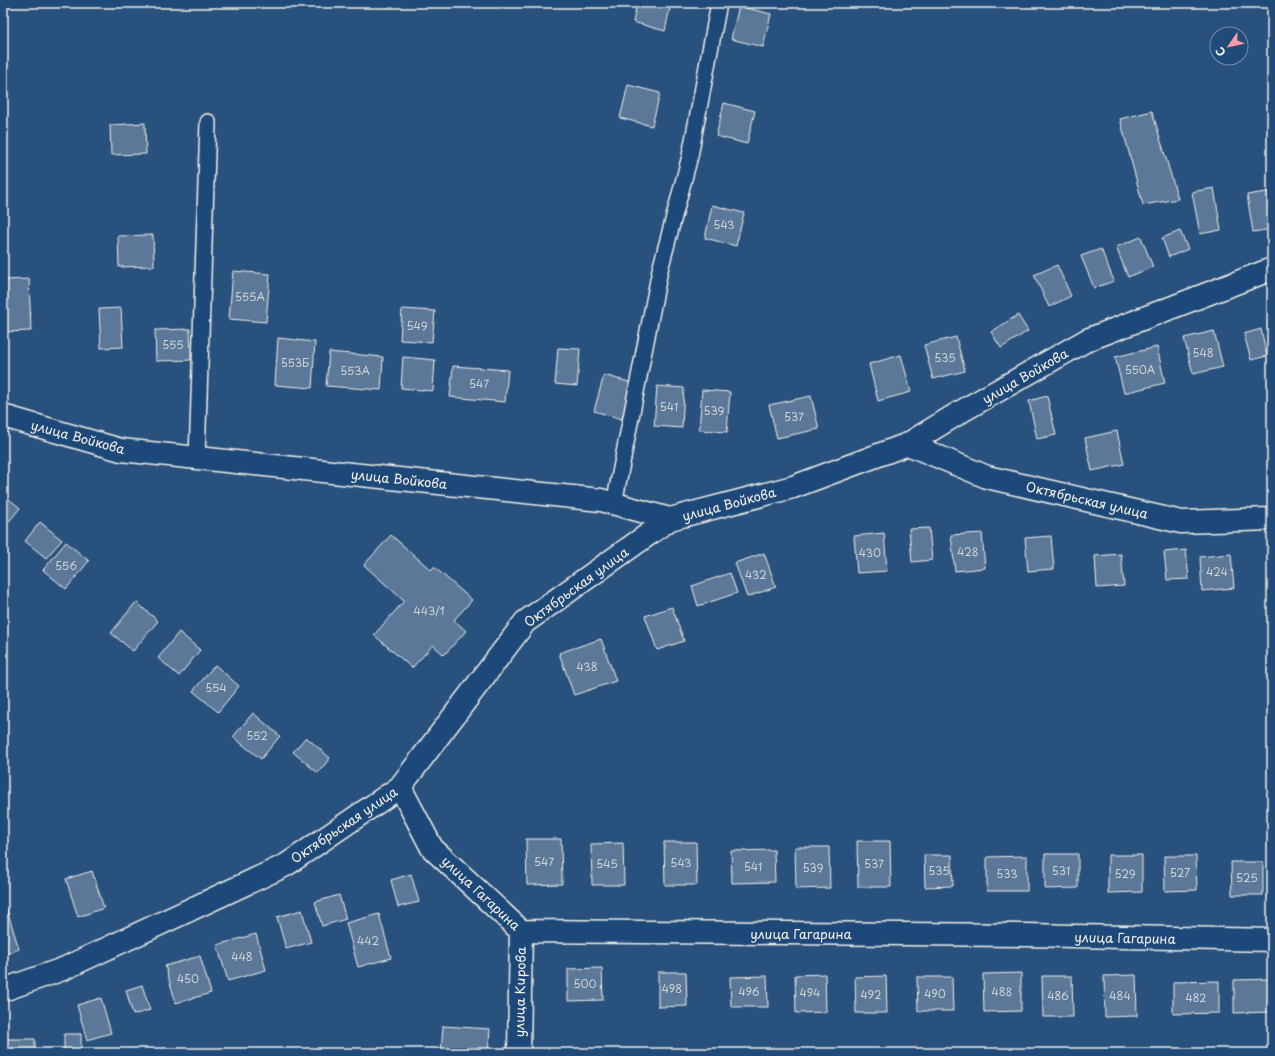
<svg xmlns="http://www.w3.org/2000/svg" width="1275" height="1056" viewBox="0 0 1275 1056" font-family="'Playpen Sans',sans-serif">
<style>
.building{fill:#5b7899;stroke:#f4f1e8}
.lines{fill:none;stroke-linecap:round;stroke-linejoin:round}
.service-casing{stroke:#f4f1e8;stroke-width:18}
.minor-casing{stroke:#f4f1e8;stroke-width:25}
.tertiary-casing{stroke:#f4f1e8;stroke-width:25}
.service{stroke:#1f4a7a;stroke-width:15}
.minor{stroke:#1f4a7a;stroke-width:22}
.tertiary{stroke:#1f4a7a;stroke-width:22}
.labels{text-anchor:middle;stroke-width:3;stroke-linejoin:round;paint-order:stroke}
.number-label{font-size:11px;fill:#ced3d4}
.street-label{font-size:13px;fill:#f4f1e8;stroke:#1f4a7a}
</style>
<rect width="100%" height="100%" fill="#28517e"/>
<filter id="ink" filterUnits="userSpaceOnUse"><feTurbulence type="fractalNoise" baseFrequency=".025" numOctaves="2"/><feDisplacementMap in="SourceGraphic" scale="8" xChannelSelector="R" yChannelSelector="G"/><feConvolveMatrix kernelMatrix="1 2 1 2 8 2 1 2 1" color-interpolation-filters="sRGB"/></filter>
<g filter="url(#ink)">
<path class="building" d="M637 3H671L665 31 633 22Z
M739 6 771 14 763 47 731 39Z
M628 85 660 93 652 126 620 118Z
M724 103 755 111 747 144 716 136Z
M1152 111 1178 199 1143 205 1120 119Z
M145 123 146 154 111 155 110 125Z
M1214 188 1221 230 1200 234 1192 192Z
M1272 191V229L1253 232 1247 195Z
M712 205 744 213 736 246 705 238Z
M1180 231 1188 249 1169 257 1162 238Z
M153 235 154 266 119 267 118 236Z
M1141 237 1153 267 1128 277 1116 247Z
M1101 249 1114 281 1094 288 1081 256Z
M1057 265 1071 296 1049 307 1034 275Z
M233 271 270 274 266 322 229 319Z
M29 279 31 331 3 332V280Z
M121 308 123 347 101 348 99 309Z
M402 309 435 311 432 342 400 340Z
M1018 315 1028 331 1001 348 991 332Z
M1272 322V342L1267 323Z
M190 329 191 360 156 361 155 330Z
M1261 329 1267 356 1251 360 1244 334Z
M1214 331 1223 367 1193 374 1184 338Z
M956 337 965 371 933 379 924 345Z
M278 338 315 342 312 388 275 385Z
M1157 347 1165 383 1124 393 1115 357Z
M558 348 580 349 577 386 555 384Z
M329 352 383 357 381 390 326 386Z
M901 355 911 392 878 401 869 364Z
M403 357 435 360 433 391 401 388Z
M453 366 508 370 505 402 450 397Z
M604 375 632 383 622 419 594 411Z
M657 386 684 388 682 428 654 426Z
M702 390 730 392 727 432 699 430Z
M811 396 819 429 777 438 769 405Z
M1047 396 1056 435 1037 439 1029 401Z
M1117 431 1124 464 1092 471 1085 438Z
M3 494 20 508 3 529Z
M40 522 62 540 46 558 25 541Z
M929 528 932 560 912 562 909 529Z
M884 533 887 571 857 573 854 536Z
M982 533 985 568 955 571 951 535Z
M391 535 431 570 434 567 472 600 454 620 466 631 444 655 433 645 412 668 374 635 404 601 364 565Z
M1051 536 1054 569 1028 571 1025 538Z
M66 542 89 561 66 589 43 570Z
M1186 550 1189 579 1167 580 1164 552Z
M764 553 776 587 747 597 735 563Z
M1121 554 1124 586 1097 588 1095 556Z
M1231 554 1234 588 1202 591 1200 557Z
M730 573 737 593 698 606 692 586Z
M136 602 158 621 133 651 111 633Z
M672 607 684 641 657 650 645 616Z
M179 632 200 650 179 676 158 658Z
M601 639 616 681 574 695 559 653Z
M215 665 239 686 218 712 193 691Z
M253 713 280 736 261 759 233 737Z
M306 737 330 758 318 773 293 752Z
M526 839H561L562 884 527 885Z
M857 841H890L891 887H858Z
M664 842H696L697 885H665Z
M623 843 624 885H592L591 844Z
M795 847H829L830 888 796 889Z
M774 850 775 882 732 883 731 851Z
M1045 854H1078V888L1045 889Z
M924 855H952L953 886 925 887Z
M1108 855H1142V892L1108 893Z
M1027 856V891H987V857Z
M1164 856H1196L1197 890 1165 891Z
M1231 862H1263V895H1232Z
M92 871 104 908 78 917 66 879Z
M411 874 419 902 398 907 391 880Z
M339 895 346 919 322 926 315 902Z
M6 907 19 949 3 955V908Z
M302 910 311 942 286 949 277 917Z
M379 914 391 958 358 967 346 923Z
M256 934 266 970 228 981 217 945Z
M200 956 211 993 176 1003 165 966Z
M602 968 603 1000 568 1001V969Z
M658 972H686L687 1006 658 1007Z
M1021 973V1011L984 1012 983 974Z
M825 974 826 1012 796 1013 795 975Z
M1136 975 1137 1016 1105 1017 1104 976Z
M767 976 768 1007H731L730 977Z
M886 976 887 1013H856L855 977Z
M1042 976H1072L1073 1017H1043Z
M917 977H952L953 1011H918Z
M1272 979V1012L1234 1013V980Z
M1219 981V1013L1173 1014V982Z
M142 985 150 1010 133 1015 126 990Z
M101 998 111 1033 87 1040 77 1005Z
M443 1026 490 1029 488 1053H441Z
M64 1034H81V1053H64Z
M4 1039H35V1053H4Z"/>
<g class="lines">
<g class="service-casing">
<path id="service" d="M197 458 208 122
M614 504 660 270 690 156 719 3"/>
</g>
<g class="minor-casing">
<path id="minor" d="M3 416 121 450 601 500 670 519
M908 444 987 477 1181 522 1272 519
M400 787 432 848 521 931 1025 935 1272 940
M519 1053 521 931"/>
</g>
<g class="tertiary-casing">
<path id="tertiary" d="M3 990 63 969 286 865 400 787 525 622 670 519 793 487 908 444 962 411 1087 340 1272 269"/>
</g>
<use href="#service" class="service"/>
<use href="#minor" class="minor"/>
<use href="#tertiary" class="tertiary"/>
</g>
</g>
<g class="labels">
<g class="number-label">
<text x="724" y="229">543</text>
<text x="250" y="301">555А</text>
<text x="417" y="330">549</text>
<text x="173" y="349">555</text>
<text x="1203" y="357">548</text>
<text x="945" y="362">535</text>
<text x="295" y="367">553Б</text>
<text x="1140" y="374">550А</text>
<text x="355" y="375">553А</text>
<text x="479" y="388">547</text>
<text x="669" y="411">541</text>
<text x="714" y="415">539</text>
<text x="794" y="421">537</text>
<text x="968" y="556">428</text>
<text x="870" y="557">430</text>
<text x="66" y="570">556</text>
<text x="1217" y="576">424</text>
<text x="756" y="579">432</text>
<text x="429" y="615">443/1</text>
<text x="587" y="671">438</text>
<text x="216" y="692">554</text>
<text x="257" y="740">552</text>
<text x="544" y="866">547</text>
<text x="681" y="867">543</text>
<text x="607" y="868">545</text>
<text x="874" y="868">537</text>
<text x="753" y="871">541</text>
<text x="813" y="872">539</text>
<text x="939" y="875">535</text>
<text x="1061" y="875">531</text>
<text x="1180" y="877">527</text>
<text x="1007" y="878">533</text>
<text x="1125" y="878">529</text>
<text x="1247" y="882">525</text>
<text x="368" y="945">442</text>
<text x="242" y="961">448</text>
<text x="188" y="983">450</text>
<text x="585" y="988">500</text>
<text x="672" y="993">498</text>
<text x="749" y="996">496</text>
<text x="1002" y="996">488</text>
<text x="810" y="997">494</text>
<text x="935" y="998">490</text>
<text x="871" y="999">492</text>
<text x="1058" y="1000">486</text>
<text x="1120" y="1000">484</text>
<text x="1196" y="1002">482</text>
</g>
<g class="street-label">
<text transform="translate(1025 376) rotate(-30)" y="5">улица Войкова</text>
<text transform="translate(78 437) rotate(15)" y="5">улица Войкова</text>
<text transform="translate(399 479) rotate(6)" y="5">улица Войкова</text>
<text transform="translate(1087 500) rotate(13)" y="5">Октябрьская улица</text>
<text transform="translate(729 504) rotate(-15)" y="5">улица Войкова</text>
<text transform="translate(576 587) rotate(-36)" y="5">Октябрьская улица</text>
<text transform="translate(344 825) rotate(-34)" y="5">Октябрьская улица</text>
<text transform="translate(481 893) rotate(43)" y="5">улица Гагарина</text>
<text x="801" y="939">улица Гагарина</text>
<text transform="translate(1125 938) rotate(1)" y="5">улица Гагарина</text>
<text transform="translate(520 992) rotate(-89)" y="5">улица Кирова</text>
</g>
</g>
<rect width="1275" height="1056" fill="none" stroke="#1f4a7a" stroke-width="16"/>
<rect x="8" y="8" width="1259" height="1040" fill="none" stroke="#f4f1e8" stroke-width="1.5" filter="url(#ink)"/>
<g transform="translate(1229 46) rotate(236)"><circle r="19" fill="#1f4a7a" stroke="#748da6"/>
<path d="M0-3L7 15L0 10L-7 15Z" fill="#ff9aa2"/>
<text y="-6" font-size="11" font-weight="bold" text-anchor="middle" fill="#f4f1e8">С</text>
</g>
</svg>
